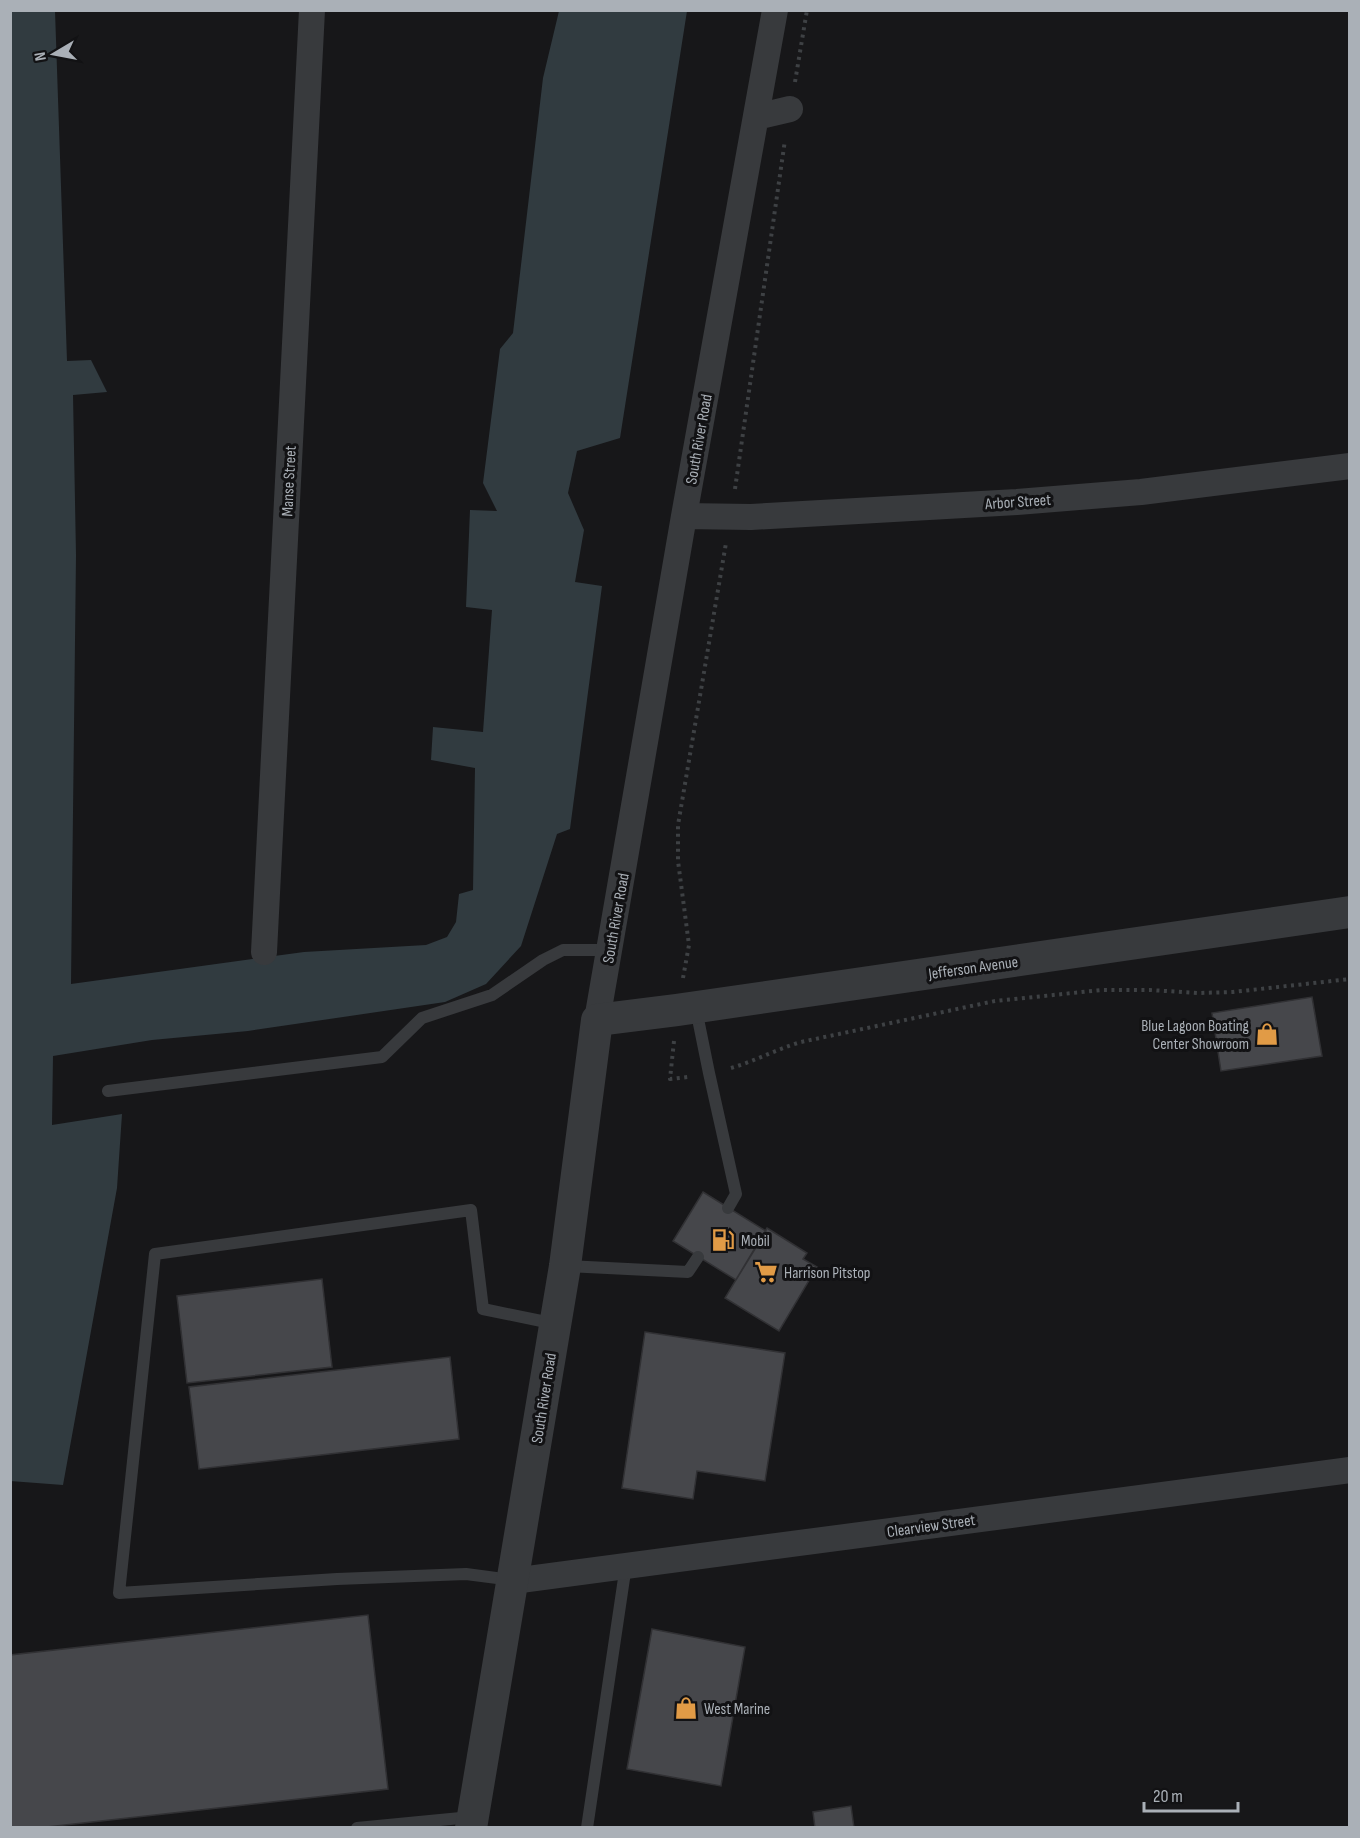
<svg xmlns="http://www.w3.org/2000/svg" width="1360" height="1838" viewBox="0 0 1360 1838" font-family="'Sofia Sans Condensed',sans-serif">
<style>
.water{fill:#313b40}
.building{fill:#46474b;stroke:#313134;stroke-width:1.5}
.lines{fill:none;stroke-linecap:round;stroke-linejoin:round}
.path{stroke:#3e4144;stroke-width:4;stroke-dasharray:3 4.5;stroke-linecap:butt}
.service{stroke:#383a3d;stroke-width:12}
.minor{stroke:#383a3d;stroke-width:26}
.tertiary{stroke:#383a3d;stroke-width:32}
.labels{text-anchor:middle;stroke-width:6;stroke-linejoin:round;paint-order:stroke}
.street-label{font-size:16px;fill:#aab0b7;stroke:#121214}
.poi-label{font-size:16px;fill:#aab0b7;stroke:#121214;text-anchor:start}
</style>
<rect width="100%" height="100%" fill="#171719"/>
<path class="water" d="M10 11H55L67 361 91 360 107 392 73 395 76 555 71 984 304 952 426 945 447 937 456 922 459 894 473 890 475 768 431 760 433 727 483 732 492 610 466 607 470 510 497 511 483 483 500 349 513 333 543 78 559 11H687L620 438 577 451 568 493 584 530 575 582 602 586 570 829 557 834 521 946 486 984 445 1002 248 1031 152 1040 53 1056 52 1125 122 1114 117 1188 63 1485 10 1481Z"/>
<path class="building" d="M1312 997 1322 1056 1221 1071 1212 1013Z
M703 1192 766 1231 736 1280 673 1241Z
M767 1228 807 1253 803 1259 817 1267 779 1331 725 1298Z
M322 1279 332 1367 187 1383 177 1296Z
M645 1332 785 1353 765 1481 697 1471 693 1499 622 1488Z
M450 1357 459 1439 199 1469 189 1387Z
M368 1615 388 1789 38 1828H10V1655Z
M652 1629 745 1647 721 1786 627 1769Z
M851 1806 854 1828H815L813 1812Z"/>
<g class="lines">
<path class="path" d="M795 82 807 10
M735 489 785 140
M683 978 689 945 678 861V825L726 543
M674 1041 670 1079 688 1077
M731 1068C755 1061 777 1049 801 1042L995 1001 1102 990H1150L1197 993 1233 992 1350 979"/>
<path class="service" d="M696 1009 709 1073 736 1194 728 1208
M108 1091 382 1057 422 1018 492 995 543 960 563 950H609
M567 1266 688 1272 698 1257
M512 1580 466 1574 337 1579 119 1593 155 1254 471 1210 483 1309 556 1324
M357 1828 471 1817
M587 1828 626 1565"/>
<path class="minor" d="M756 117 790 109
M684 516 751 517 1017 502 1141 492 1350 466
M264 952 312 10
M597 1020 684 516 775 10
M513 1581 1350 1470"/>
<path class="tertiary" d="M471 1828 565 1266 597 1020 677 1010 1350 912"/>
</g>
<defs>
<g id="shop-bare" transform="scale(1.8)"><path d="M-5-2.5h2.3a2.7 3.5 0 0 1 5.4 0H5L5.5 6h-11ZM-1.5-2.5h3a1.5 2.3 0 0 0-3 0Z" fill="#e19b46" stroke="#121214" stroke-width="2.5" paint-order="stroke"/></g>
<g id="fuel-bare" transform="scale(1.8)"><path d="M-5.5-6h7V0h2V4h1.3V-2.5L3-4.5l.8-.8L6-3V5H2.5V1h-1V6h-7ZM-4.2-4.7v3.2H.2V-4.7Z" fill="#e19b46" stroke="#121214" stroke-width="2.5" paint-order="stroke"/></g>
<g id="supermarket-bare" transform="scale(1.8)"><path d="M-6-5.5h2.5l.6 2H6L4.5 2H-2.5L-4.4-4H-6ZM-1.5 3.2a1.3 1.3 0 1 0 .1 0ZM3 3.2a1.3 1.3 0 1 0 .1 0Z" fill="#e19b46" stroke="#121214" stroke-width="2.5" paint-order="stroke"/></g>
</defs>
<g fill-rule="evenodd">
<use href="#shop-bare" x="1267" y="1034"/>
<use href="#fuel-bare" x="723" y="1240"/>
<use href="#supermarket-bare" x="766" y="1272"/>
<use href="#shop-bare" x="686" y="1708"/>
</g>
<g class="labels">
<g class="street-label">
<text transform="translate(698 439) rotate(-80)" y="6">South River Road</text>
<text transform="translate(288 481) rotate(-87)" y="6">Manse Street</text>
<text transform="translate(1018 501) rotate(-4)" y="6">Arbor Street</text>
<text transform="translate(615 918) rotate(-80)" y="6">South River Road</text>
<text transform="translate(973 967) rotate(-8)" y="6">Jefferson Avenue</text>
<text transform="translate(543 1398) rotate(-81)" y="6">South River Road</text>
<text transform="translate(931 1525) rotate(-8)" y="6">Clearview Street</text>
</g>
<g class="poi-label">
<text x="1249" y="1031" text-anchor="end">Blue Lagoon Boating<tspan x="1249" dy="18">Center Showroom</tspan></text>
<text x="741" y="1246">Mobil</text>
<text x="784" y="1278">Harrison Pitstop</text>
<text x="704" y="1714">West Marine</text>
</g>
</g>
<rect width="1360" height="1838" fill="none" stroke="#aab0b7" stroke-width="24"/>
<g transform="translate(54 54) rotate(260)" stroke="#121214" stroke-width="4.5" paint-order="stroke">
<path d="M0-4.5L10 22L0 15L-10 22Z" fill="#aab0b7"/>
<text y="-9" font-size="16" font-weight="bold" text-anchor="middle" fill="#aab0b7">N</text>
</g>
<path d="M1144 1802v9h94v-9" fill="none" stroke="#aab0b7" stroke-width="3"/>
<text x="1153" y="1802" font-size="18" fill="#aab0b7" stroke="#121214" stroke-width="4.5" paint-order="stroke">20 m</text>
</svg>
